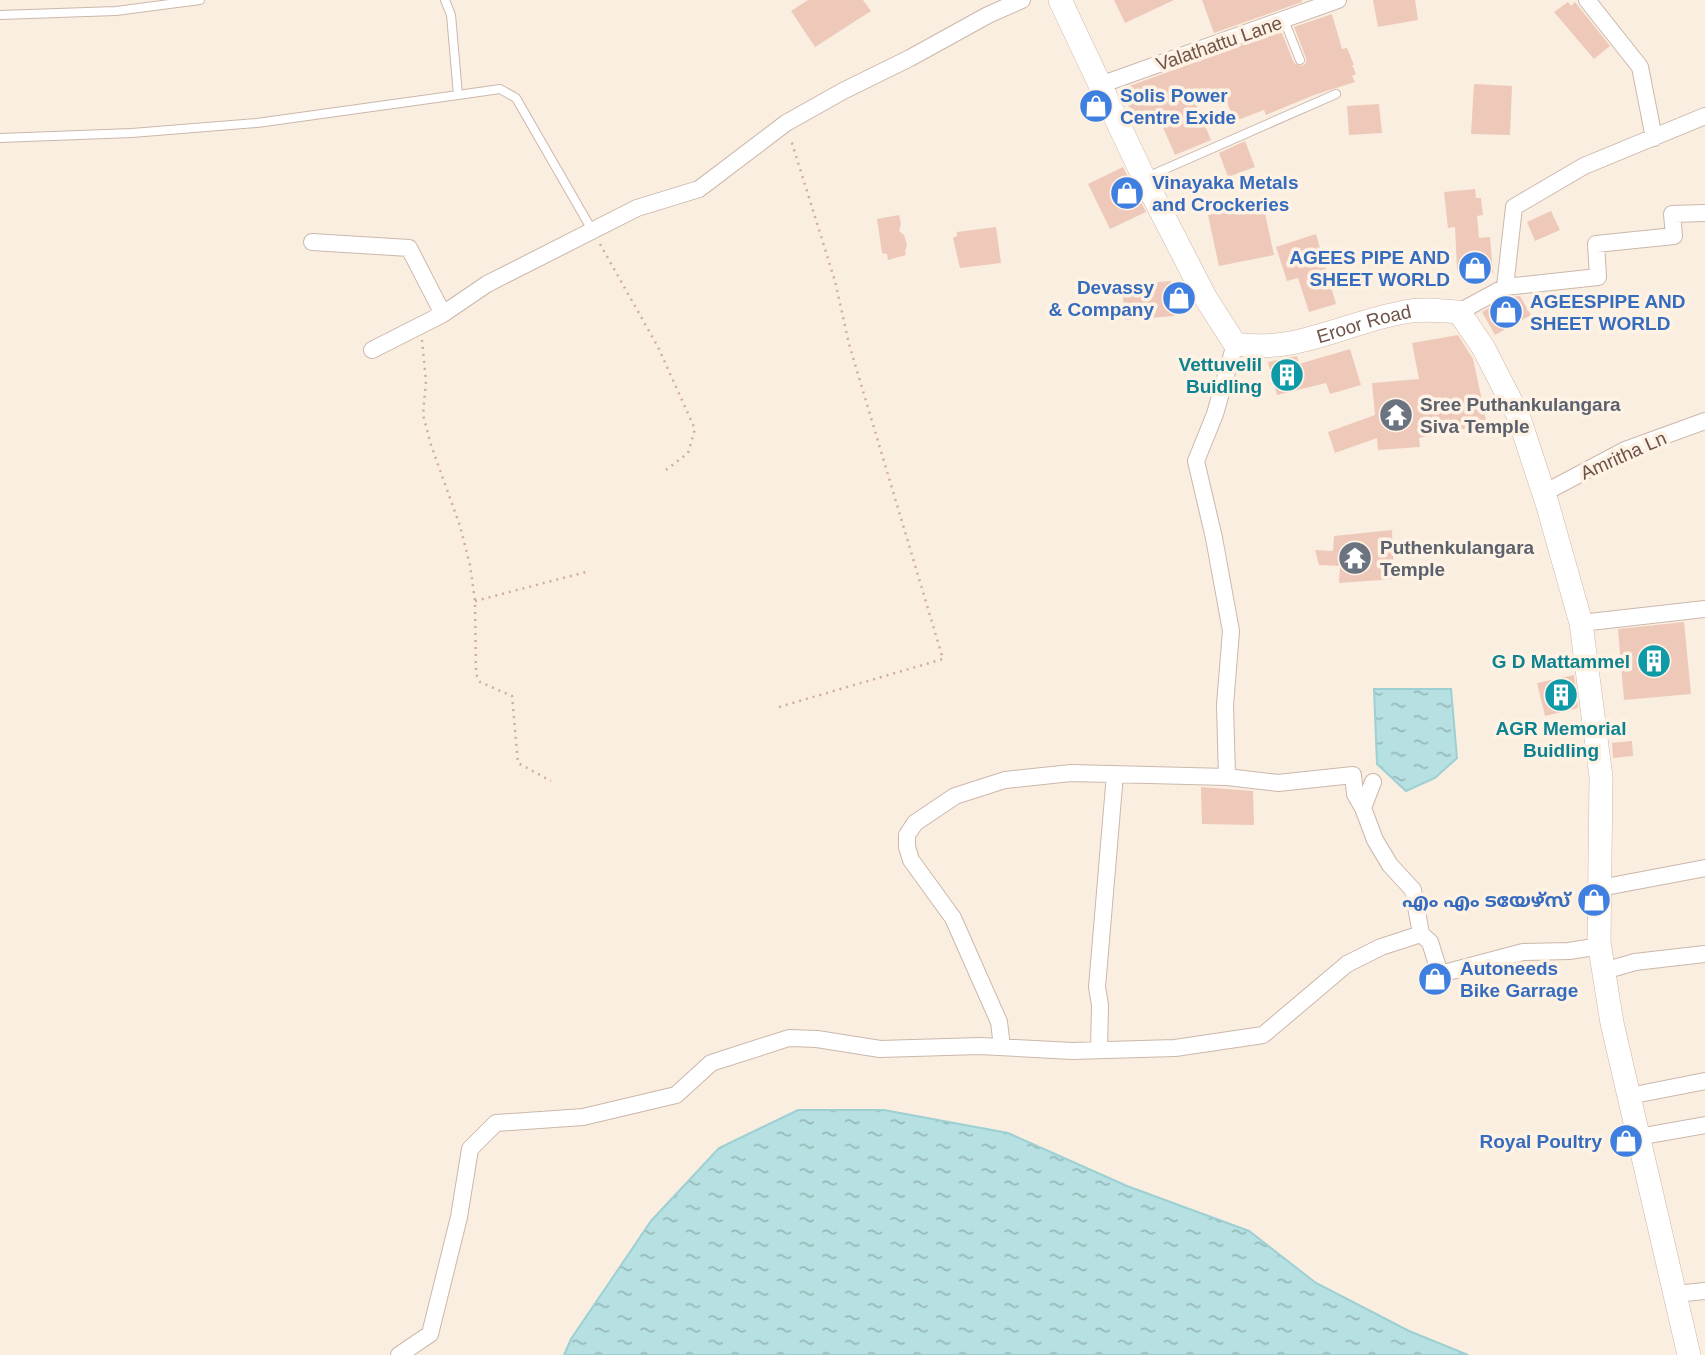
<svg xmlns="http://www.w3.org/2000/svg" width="1705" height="1355" viewBox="0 0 1705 1355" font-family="Helvetica,'Noto Sans Malayalam',sans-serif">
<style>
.water{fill:url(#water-ripples);stroke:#9dd0d3;stroke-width:2}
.building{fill:#eec9b9}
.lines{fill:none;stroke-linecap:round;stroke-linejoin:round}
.service-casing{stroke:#ccb7ab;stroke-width:10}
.minor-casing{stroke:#ccb7ab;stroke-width:18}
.secondary-casing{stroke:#cfb6a8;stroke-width:24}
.path{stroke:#d2ad9d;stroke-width:2.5;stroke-dasharray:2 5;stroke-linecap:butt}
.service{stroke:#fff;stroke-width:8}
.minor{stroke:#fff;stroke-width:16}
.secondary{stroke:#fff;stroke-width:23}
.labels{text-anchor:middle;stroke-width:7;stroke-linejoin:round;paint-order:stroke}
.street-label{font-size:19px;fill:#6f5349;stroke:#fef2e5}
.shop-label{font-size:19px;font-weight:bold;fill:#366cbe;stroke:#fef2e5;text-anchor:start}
.culture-label{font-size:19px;font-weight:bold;fill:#0d838f;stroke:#fef2e5;text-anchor:end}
.worship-label{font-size:19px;font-weight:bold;fill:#5b616d;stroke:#fef2e5;text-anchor:start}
</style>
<defs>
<pattern id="water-ripples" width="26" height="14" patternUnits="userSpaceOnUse" patternTransform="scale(1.75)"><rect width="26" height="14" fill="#b6e0e2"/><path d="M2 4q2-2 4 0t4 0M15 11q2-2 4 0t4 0" fill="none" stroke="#98b8b9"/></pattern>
</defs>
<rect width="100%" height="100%" fill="#faeee0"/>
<path class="water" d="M1374 689H1451L1457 758 1435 778 1406 791 1377 764Z
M798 1110H884L1008 1133 1127 1186 1249 1231 1316 1283 1409 1331 1468 1355H564L571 1339 651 1221 719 1148Z"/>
<path class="building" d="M808 0H863L871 11 815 47 791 11Z
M1114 0H1174L1125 23Z
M1202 0H1302V2L1214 33Z
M1373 0H1415L1418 20 1378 27Z
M1568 2 1571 6 1575 2 1610 46 1594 59 1554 12Z
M1332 14 1342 49 1347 48 1354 65H1352L1356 74 1352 76 1355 82 1314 95 1266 115 1264 110 1235 121 1221 88 1193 97 1211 140 1175 155 1158 116 1137 125 1121 89 1281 31 1294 63 1302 66 1306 63V58L1294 27Z
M1474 84 1512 86 1510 135 1471 134Z
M1379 104 1382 133 1349 135 1347 106Z
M1245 141 1255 167 1228 177 1219 153Z
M1123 167 1146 212 1110 229 1088 184Z
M1475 189 1476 198H1481L1483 215 1477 216 1479 238 1490 237 1493 273 1461 275 1457 269 1455 227 1448 228 1444 192Z
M1263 204 1274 255 1219 266 1208 215Z
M1551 211 1560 230 1535 241 1527 222Z
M899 215 901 224 899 231 904 235 907 245 905 251 906 255 888 260 887 254 882 253 877 219Z
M996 227 1001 263 960 268 953 238 957 236V232Z
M1316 234 1336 304 1309 312 1298 278 1287 281 1276 247Z
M1171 281 1174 316 1125 320 1122 285Z
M1520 296 1531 315 1495 335 1482 312 1508 297Z
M1458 335 1473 359 1487 424 1419 438 1420 447 1378 450 1377 438 1335 453 1328 432 1375 415 1372 383 1419 379 1412 343Z
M1350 349 1361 385 1330 394 1326 383 1277 395 1268 362 1297 356 1299 364Z
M1392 530 1394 579 1339 583 1340 566 1319 565 1315 550 1333 551 1334 536Z
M1684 622 1691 694 1624 700 1618 629Z
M1574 675 1578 708 1545 716 1537 683Z
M1632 741 1633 756 1613 758 1612 743Z
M1201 787 1253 791 1254 825 1202 824Z"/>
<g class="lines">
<g class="service-casing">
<path id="service" d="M445 0 451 15 458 95 500 89 516 98 592 230
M0 15 116 11 200 0
M1284 20 1300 60
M0 138 132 133 257 123 458 95
M1147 177 1336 94"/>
</g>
<g class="minor-casing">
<path id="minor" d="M1587 0 1640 67 1654 138
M1100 85 1338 0
M312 242 409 248 443 314
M1505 287 1598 277 1596 244 1674 236 1672 214 1705 213
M1459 312 1505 287 1514 207 1584 166 1705 116
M372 350 443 314 487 284 637 208 699 189 786 123 843 91 910 58 988 15 1022 0
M1544 493 1625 450 1705 421
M1581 623 1705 609
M1227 777 1278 783 1353 775 1355 794 1363 808
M1373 782 1363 808 1375 840 1390 865 1413 890 1421 934
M1600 888 1705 868
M1604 971 1635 962 1705 954
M1002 1047 999 1022 953 918 911 860 907 847V835L915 823 955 796 1005 780 1071 773 1227 777 1225 705 1231 631 1214 538 1196 461 1215 414 1235 344
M1099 1050 1100 1005 1097 987 1115 774
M1629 1096 1705 1081
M1638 1137 1705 1125
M1675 1294 1705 1291
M399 1355 430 1334 459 1217 470 1149 496 1123 583 1117 676 1095 711 1063 789 1038 817 1039 880 1049 980 1046 1072 1051 1175 1048 1263 1035 1347 964 1381 947 1421 934 1430 942 1440 974 1523 952 1569 951 1600 946"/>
</g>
<g class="secondary-casing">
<g id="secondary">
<path id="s1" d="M1060 0 1144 178 1205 297 1235 344C1297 354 1346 322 1405 312 1422 308 1441 311 1459 312L1483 347 1518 415 1547 503 1581 623 1601 777 1599 942 1612 1023 1689 1355"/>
</g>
</g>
<path class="path" d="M600 244 658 347 695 429 688 453 662 473
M422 340 426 381 423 415 431 445 460 526 470 565 475 601 476 674 480 682 512 696 518 763 551 781
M475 601 590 571
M779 707 943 659 849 344 835 281 791 140"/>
<use href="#service" class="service"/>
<use href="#minor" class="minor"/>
<use href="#secondary" class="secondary"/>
</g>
<defs>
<g id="shop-disc" transform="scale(1.75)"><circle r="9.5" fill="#3f7fe0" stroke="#fef2e5"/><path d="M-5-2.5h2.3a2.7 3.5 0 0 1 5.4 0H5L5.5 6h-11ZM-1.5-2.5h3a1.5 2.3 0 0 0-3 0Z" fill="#fff"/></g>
<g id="building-disc" transform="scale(1.75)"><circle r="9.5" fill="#0f9aa8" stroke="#fef2e5"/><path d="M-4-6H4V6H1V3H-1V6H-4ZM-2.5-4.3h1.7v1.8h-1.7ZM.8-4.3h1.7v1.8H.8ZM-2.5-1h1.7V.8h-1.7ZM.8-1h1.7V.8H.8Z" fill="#fff"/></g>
<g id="temple-disc" transform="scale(1.75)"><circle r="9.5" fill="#6b7280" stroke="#fef2e5"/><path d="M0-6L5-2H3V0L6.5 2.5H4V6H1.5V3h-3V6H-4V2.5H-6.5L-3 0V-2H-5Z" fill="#fff"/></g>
</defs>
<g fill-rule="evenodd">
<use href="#shop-disc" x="1096" y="106"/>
<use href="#shop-disc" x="1127" y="193"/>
<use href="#shop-disc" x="1475" y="268"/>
<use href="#shop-disc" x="1179" y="298"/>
<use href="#shop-disc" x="1506" y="312"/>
<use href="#building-disc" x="1287" y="375"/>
<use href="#temple-disc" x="1396" y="415"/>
<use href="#temple-disc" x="1355" y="558"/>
<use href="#building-disc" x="1654" y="661"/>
<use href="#building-disc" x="1561" y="695"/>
<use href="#shop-disc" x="1594" y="900"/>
<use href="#shop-disc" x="1435" y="979"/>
<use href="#shop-disc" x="1626" y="1141"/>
</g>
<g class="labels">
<g class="street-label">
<text transform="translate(1219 43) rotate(-19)" y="7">Valathattu Lane</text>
<text dy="7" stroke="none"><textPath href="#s1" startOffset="518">Eroor Road</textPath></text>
<text transform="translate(1623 455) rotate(-24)" y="7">Amritha Ln</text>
</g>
<g class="shop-label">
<text x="1120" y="102">Solis Power<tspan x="1120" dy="22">Centre Exide</tspan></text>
<text x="1152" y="189">Vinayaka Metals<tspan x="1152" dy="22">and Crockeries</tspan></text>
<text x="1450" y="264" text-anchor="end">AGEES PIPE AND<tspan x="1450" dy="22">SHEET WORLD</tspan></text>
<text x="1154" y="294" text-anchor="end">Devassy<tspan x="1154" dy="22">&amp; Company</tspan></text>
<text x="1530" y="308">AGEESPIPE AND<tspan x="1530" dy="22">SHEET WORLD</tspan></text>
<text x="1570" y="907" text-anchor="end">എം എം ടയേഴ്‌സ്</text>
<text x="1460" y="975">Autoneeds<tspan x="1460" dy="22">Bike Garrage</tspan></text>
<text x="1602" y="1148" text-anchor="end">Royal Poultry</text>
</g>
<g class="culture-label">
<text x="1262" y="371">Vettuvelil<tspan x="1262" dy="22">Buidling</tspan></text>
<text x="1630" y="668">G D Mattammel</text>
<text x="1561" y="735" text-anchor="middle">AGR Memorial<tspan x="1561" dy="22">Buidling</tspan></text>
</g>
<g class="worship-label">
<text x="1420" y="411">Sree Puthankulangara<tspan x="1420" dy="22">Siva Temple</tspan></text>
<text x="1380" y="554">Puthenkulangara<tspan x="1380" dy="22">Temple</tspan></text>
</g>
</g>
</svg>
